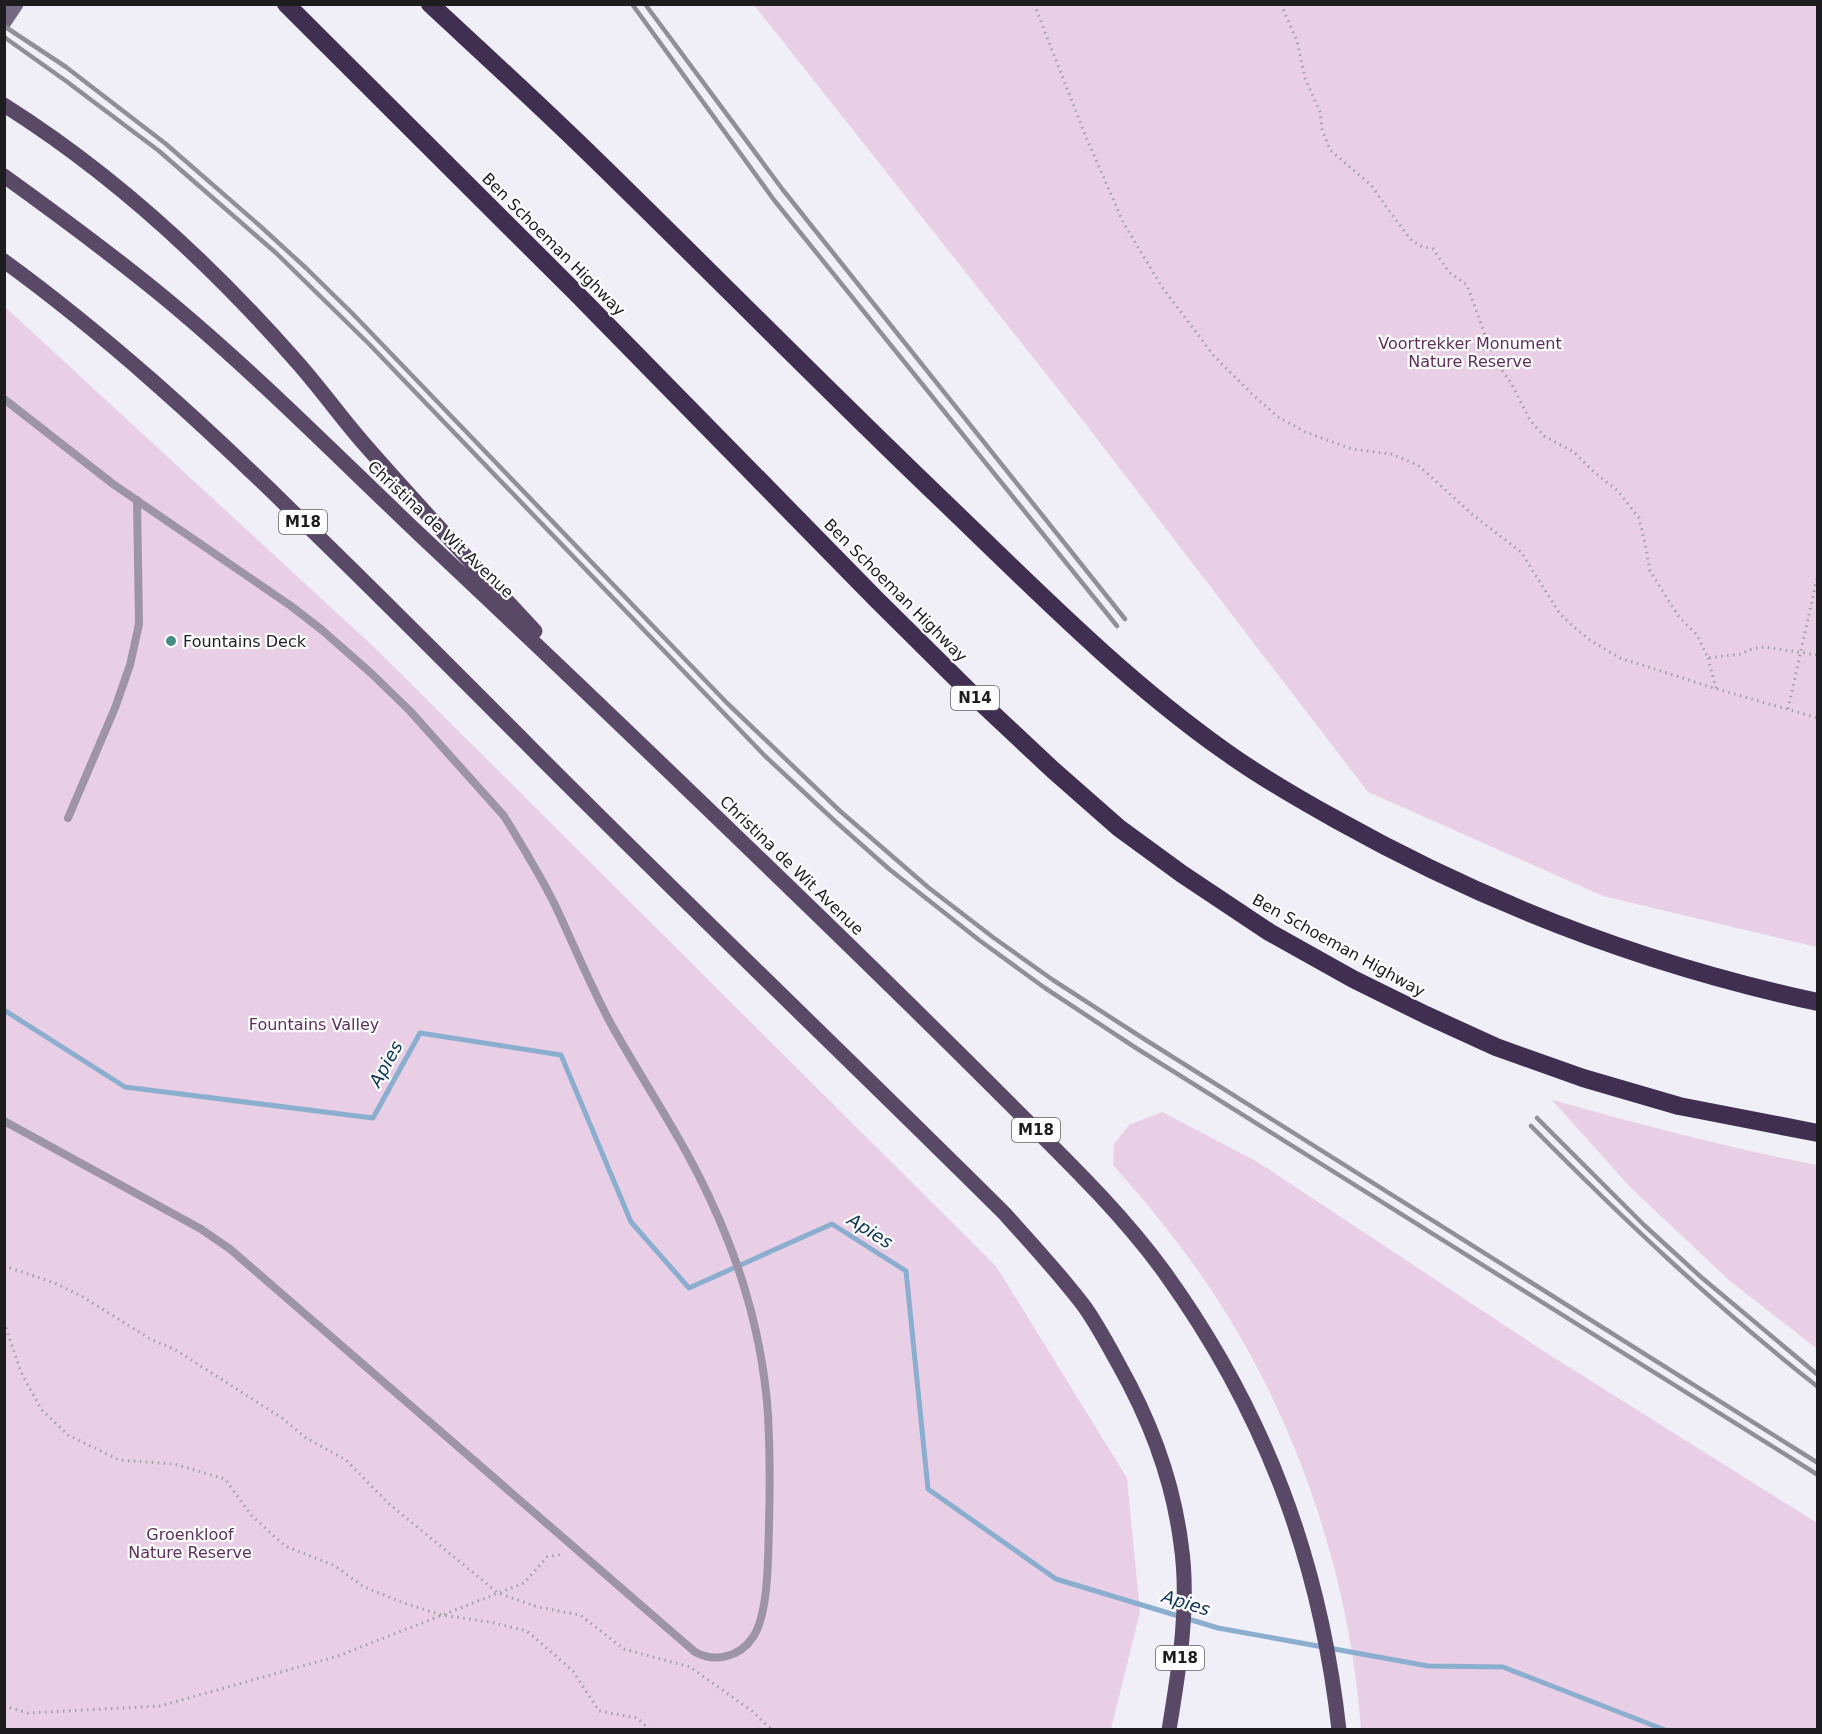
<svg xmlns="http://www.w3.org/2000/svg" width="1822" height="1734" viewBox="0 0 1822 1734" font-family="'DejaVu Sans',sans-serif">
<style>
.green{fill:#e8cfe6}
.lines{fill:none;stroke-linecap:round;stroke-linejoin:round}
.stream{stroke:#8baecf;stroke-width:5}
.path{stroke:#a0a0a7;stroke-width:3;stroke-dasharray:1.5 4.5;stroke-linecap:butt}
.lane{stroke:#9d94a5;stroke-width:8}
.secondary{stroke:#756881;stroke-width:15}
.primary{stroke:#594967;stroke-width:15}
.highway{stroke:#412f51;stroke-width:18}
.rail{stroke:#8f8f95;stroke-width:4.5}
.poi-dot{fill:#478d85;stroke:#fdfdff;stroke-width:2}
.labels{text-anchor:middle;stroke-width:4.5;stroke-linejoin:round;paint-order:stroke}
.shield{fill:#fdfdff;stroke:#606063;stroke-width:1.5}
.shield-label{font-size:15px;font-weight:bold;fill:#1d1d20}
.street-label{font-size:16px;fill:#1d1d20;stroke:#fdfdff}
.park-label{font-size:16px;fill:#5d2f5b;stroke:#fdfdff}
.poi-label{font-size:16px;fill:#1d1d20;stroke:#fdfdff;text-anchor:start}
.water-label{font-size:18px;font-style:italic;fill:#0d3657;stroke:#fdfdff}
</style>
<rect width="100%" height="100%" fill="#f0eff8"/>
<path class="green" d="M754 5H1817V947L1603 896 1368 792 1081 418Z
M4 306 376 649 996 1266 1127 1478 1140 1612 1111 1729H5Z
M1552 1100C1640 1124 1728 1148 1817 1165V1349L1730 1281 1631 1188Z
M1162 1112 1256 1161 1545 1352 1817 1523V1729H1361C1349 1569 1293 1407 1201 1275 1174 1236 1144 1200 1113 1165L1114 1144 1129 1125Z"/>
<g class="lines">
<path class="stream" d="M4 1010 125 1087 373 1118 420 1033 561 1055 631 1222 689 1288 832 1224 906 1271 928 1489 1056 1579 1218 1628 1428 1666 1503 1667 1665 1730"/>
<path class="path" d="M1034 4 1086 137 1123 222 1162 287 1214 356 1253 395 1278 417 1305 432 1352 449 1391 454 1418 465 1473 515 1521 552 1560 614 1575 628 1590 640 1620 658 1717 689 1818 718
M1281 4 1297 41 1305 78 1320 112 1322 129 1330 150 1371 185 1387 208 1412 241 1421 246 1433 249 1449 272 1467 285 1493 357 1511 383 1530 420 1544 436 1574 452 1593 471 1618 491 1639 518 1645 543 1650 571 1679 617 1697 635 1708 658 1740 654 1752 649 1764 647 1818 655
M1708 658 1716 688
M1788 709 1818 574
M4 1266 55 1283 83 1297 152 1340 174 1349 282 1418 306 1438 346 1460 388 1503 498 1593 538 1607 580 1615 624 1649 690 1667 752 1711 772 1730
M4 1322 21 1372 41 1409 68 1435 119 1460 174 1464 225 1479 251 1515 285 1546 335 1566 364 1587 404 1603 441 1615 490 1622 527 1631 573 1671 599 1711 637 1718 650 1730
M4 1706 28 1713 160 1706 338 1656 524 1583 547 1557 563 1554"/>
<path class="lane" d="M4 399 113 484 291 606 322 630 372 674 410 711 504 816C521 844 539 873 554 903 573 943 590 985 611 1024 644 1083 682 1138 710 1199 742 1267 763 1340 768 1415 770 1452 770 1488 769 1525 768 1554 769 1614 753 1637 740 1657 715 1663 695 1652L230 1249 201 1229 4 1121
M68 818 115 708 130 665 139 624 137 500"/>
<path class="secondary" d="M4 22 16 4"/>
<path class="primary" d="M4 105C115 175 211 264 297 362 321 389 342 419 366 446 421 509 478 570 535 631
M4 176C61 217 118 259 172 304 258 376 337 456 418 533 533 641 647 750 761 860 844 940 927 1021 1009 1103 1063 1157 1120 1211 1165 1273 1265 1412 1320 1560 1339 1730
M4 261C107 336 201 422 292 511 372 588 450 667 529 746 685 903 846 1056 1004 1213 1031 1243 1059 1273 1084 1306 1097 1324 1108 1345 1119 1365 1150 1420 1173 1481 1181 1544 1190 1605 1179 1669 1169 1730"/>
<path class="highway" d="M286 4 575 292 877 600 974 696 1053 770 1119 828 1182 874 1269 932 1353 979 1426 1015 1496 1047 1583 1078 1679 1106 1818 1133
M430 4C486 56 542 107 596 160 711 272 823 386 939 497 1031 585 1121 678 1226 752 1261 777 1299 799 1337 820 1487 904 1650 966 1818 1002"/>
<path class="rail" d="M632 4 774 200 1117 626
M645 4 783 190 1125 619
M4 26 66 67 166 144 259 225 306 268 352 313 727 703 840 811 929 888 994 938 1053 980 1141 1037 1818 1463
M4 37 66 81 159 151 276 253 369 344 765 756 836 822 889 869 979 940 1045 988 1136 1048 1818 1475
M1537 1118 1644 1225 1701 1277 1818 1375
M1531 1126C1623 1219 1715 1306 1818 1387"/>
</g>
<circle class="poi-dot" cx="171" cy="641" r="6"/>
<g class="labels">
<g class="shield">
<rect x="279" y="510" width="48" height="24" rx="4.5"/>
<rect x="951" y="686" width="48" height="24" rx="4.5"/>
<rect x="1012" y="1118" width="48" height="24" rx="4.5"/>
<rect x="1156" y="1646" width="48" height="24" rx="4.5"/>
</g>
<g class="shield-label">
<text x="303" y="527">M18</text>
<text x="975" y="703">N14</text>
<text x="1036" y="1135">M18</text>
<text x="1180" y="1663">M18</text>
</g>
<g class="street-label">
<text transform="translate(554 244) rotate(45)" y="6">Ben Schoeman Highway</text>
<text transform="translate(441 529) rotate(43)" y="6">Christina de Wit Avenue</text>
<text transform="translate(896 590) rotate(45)" y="6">Ben Schoeman Highway</text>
<text transform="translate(792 865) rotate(44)" y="6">Christina de Wit Avenue</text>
<text transform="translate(1339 945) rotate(29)" y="6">Ben Schoeman Highway</text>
</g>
<g class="park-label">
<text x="1470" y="349">Voortrekker Monument<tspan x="1470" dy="18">Nature Reserve</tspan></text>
<text x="314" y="1030">Fountains Valley</text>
<text x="190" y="1540">Groenkloof<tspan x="190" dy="18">Nature Reserve</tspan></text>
</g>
<g class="poi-label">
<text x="183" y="647">Fountains Deck</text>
</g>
<g class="water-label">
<text transform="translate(386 1064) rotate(-61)" y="6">Apies</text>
<text transform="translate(870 1231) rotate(32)" y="6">Apies</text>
<text transform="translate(1186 1603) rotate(17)" y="6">Apies</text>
</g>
</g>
<rect width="1822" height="1734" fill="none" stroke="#1d1d20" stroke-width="12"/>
</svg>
